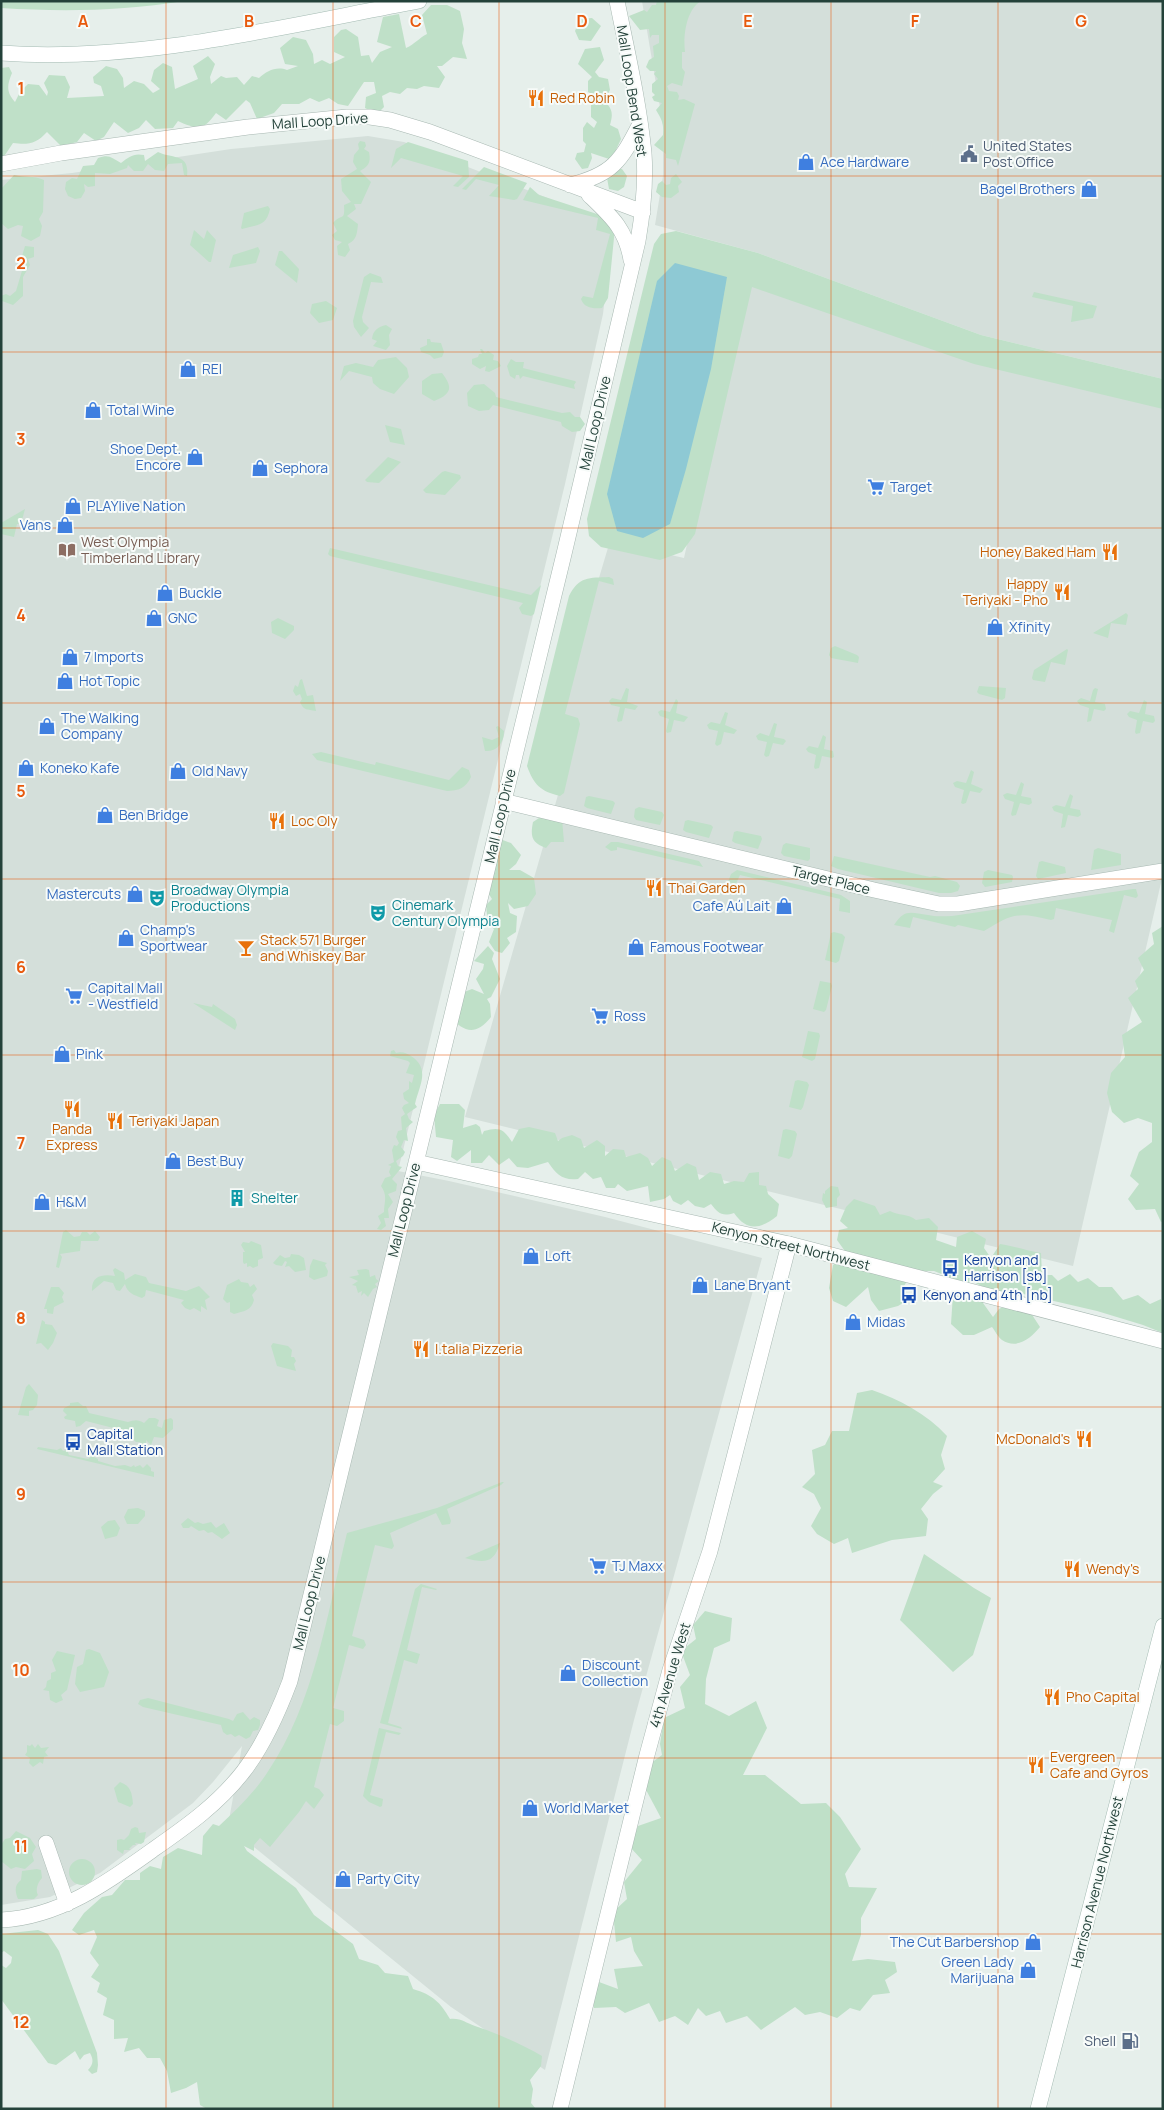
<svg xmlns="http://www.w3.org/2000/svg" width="1164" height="2110" viewBox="0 0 1164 2110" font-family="Manrope,sans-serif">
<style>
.built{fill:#d4dfda}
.green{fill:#bfe0c8}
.water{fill:#8ec9d4}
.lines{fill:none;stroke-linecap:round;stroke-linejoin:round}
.minor-casing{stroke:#a8b8b2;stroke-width:16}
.tertiary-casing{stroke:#a8b8b2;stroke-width:16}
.secondary-casing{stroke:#a4bbb3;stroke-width:16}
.minor{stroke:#fff;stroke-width:15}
.tertiary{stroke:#fff;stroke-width:15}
.secondary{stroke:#fff;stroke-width:15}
.grid{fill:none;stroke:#e8590c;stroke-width:1;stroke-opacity:0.55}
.labels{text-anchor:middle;stroke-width:4;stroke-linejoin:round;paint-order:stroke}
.street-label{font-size:14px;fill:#24423a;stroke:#f7fbf9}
.food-label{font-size:14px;fill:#c56008;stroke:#f7fbf9;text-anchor:start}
.service-label{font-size:14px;fill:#4e5e75;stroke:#f7fbf9;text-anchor:start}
.shop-label{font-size:14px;fill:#366cbe;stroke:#f7fbf9;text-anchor:start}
.education-label{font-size:14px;fill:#785e54;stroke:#f7fbf9;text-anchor:start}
.culture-label{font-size:14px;fill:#0d838f;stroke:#f7fbf9;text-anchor:start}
.transit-label{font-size:14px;fill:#164399;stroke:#f7fbf9;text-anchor:start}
.grid-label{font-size:16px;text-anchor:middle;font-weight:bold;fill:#e8590c;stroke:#f7fbf9;stroke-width:4;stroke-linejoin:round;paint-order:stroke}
</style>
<rect width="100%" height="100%" fill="#e6efeb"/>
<path class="built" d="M642 1H1163V379L981 335 758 253 655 225 663 176V125Z
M368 136 404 142 614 224 603 314 565 484 398 1171 449 1181 605 1217 762 1258 634 1720 545 2070 451 2007 228 1826 242 1746 213 1782 193 1803 100 1873 50 1897 1 1905V180L72 173 231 149Z
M747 277 1163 382V874L1073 1266 465 1117 560 788 559 712 610 541 684 558Z"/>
<path class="green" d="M1 1H184C122 11 63 12 1 8Z
M657 1H701C686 10 683 36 685 52H682V68L685 72 682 86 672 83 667 86 669 91 677 92 679 96 678 100 684 99 695 104 678 166 676 160 666 158V154L654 145 663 135C664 124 662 120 656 110L662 103 654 101 652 97 655 95 652 92V84L658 79 654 74 656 71H650L646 67 649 60 654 57 653 46 659 43V35H652L650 38 649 29 640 30 629 16 644 10 647 12 652 5H656Z
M431 5H447L460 11 464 29 462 43 467 59 453 57 442 66H437L445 77 439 88 424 86 417 89 407 88 400 94 390 92 382 96 384 107 377 114 365 108 366 97 376 93 374 82H364L348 106 338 104 329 98 319 102 310 98 299 104H282L274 113 257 119 250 103 246 100 226 120 216 113C203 131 198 130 178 121L173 128 155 129 146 120 139 128 128 133 114 122 104 137 96 141 84 133 77 142 61 146 47 132C36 144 28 145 13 143L5 155 1 157V68L9 67 12 73C7 85 6 92 15 102L20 92 28 84 39 85 47 96 48 92 44 83 49 75 65 76 70 87 67 98 104 96 101 86 94 83 93 77 106 66 117 69 123 78 124 88 134 81 144 84 153 93 160 89 151 81 154 70 163 63 172 67 175 89 198 79 193 66 208 56 215 64 210 77 211 84 221 76 226 78 237 77 244 85 252 76 259 78C267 71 276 66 287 70L298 66 285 64 280 48 293 37 306 40 313 54 314 64 322 60 330 64 345 57 334 52V37L341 30 346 29 358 37 361 56 369 55 372 63 380 52 392 47 377 42 383 17 399 14 406 48C415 44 419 38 427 34L422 15Z
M592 18 601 26 591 41 579 40 575 31 580 19Z
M600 47 604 60 595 72 599 77 608 79 610 90 604 101C613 109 613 114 610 125L618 129 621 139 615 152 609 159 591 153 592 158 588 168 582 169 575 159 577 153 584 152 586 144 583 141V128L587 122 594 128 597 122 591 117V105L598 97 588 92V81L592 77 578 64 585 49Z
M360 141 365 142 366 146 364 149 369 152C371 162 369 166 360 171L371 182 361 204H354L356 209 347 216 358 224C357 233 357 240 348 244L350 250 345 257 338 255 337 246 342 242 335 240 332 235 337 231 333 223C342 213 345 222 344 205L351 202 342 191 341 179 357 169 353 162 354 155 359 149 358 144Z
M408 142 468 161 469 177 458 187 453 186 463 176 401 158 391 168 396 149Z
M158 152C172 159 190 153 187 176L184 175 182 163 168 164 164 171 155 170 148 164 143 171H134L128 165 127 168 110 174 95 173V186L88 187 84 184 85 191 81 198 75 199 68 196 65 189 66 182 72 178 77 179 83 166 94 165 98 158C110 154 111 158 121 163 129 157 133 153 144 155L145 161Z
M484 167 527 183 517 199 514 200 489 196 499 185 476 179 466 190 462 189Z
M613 169H622L627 176 624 187 618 191 609 189 607 178Z
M676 174 682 182 678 186 679 192 671 198 662 197 656 192 658 184 662 181 666 185 670 184 671 178Z
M14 175C25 178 33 175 44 180L43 212 39 219 42 226 40 236 31 241 21 236 23 226 18 225 8 229 1 223V189Z
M530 187 539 195 597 214 604 218 615 228 608 298 602 308C593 309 584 308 581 299L583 296 593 298 610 234 596 230 598 218 523 200Z
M268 206 270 209C266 227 258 224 242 229L241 228 244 213Z
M194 230 204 239 207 230 216 240 211 262H209L190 245Z
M676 231 758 253 981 335 1163 379V409L974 364 752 287 695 534 682 552 660 560 601 547 589 536 587 519 654 244 661 234Z
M25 246 34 247V257L28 259 30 265 23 277V296L13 305 2 301 1 296 6 294 10 296 16 291 24 264 22 256Z
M258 247 260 251 256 263 229 268 233 255Z
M279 251H282L299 269 297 283 275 265Z
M370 273 381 277 383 283 371 282 362 317 363 322 369 328 361 337 354 327 353 321 364 277Z
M1034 292 1097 306 1093 318 1071 322 1073 306 1032 297Z
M326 301 337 308 333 320 319 323 310 313 312 304Z
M386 325 392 329 389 335 390 345 386 350 373 346 377 341 372 339C373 330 378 327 386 325Z
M427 339H430L431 342 441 343 444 352 442 357 434 359 430 355 421 352 420 348 427 345Z
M480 349H482L485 353 488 351 494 355 493 360 498 361 501 366 489 372 485 371 486 366 480 369 472 364V359L478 357 479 354H482Z
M396 357 407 368 409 377 394 394 380 389 373 383 372 377 349 371 340 381 344 366 356 363 373 367 378 360Z
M511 359 516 362H524L523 368 575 381 576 382 574 385 575 389 523 376 520 379 519 375H516L515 379 510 376 507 366Z
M442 373C453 387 452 394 434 401L422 394V381L432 374Z
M484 384 495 393 496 397 562 413 570 412 575 417H580L585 424 580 431 572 432 562 426 561 422 493 405 489 410 479 411 468 406 467 393 474 385Z
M385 425 401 429 405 445 390 442Z
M388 457 401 462 379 483 367 482 365 480Z
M445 471 460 475 461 478 445 495 426 493 423 490 442 472Z
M25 509 21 524H17L14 537 1 534V523Z
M330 548 531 595 541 585 534 614 531 616 522 614 519 608 523 603 330 556 328 554Z
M609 577 613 579 614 585 599 581 565 714 578 718 580 724 564 793 560 796C540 791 534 785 527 766L569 596C579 576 589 578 609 577Z
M1126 613 1128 615 1126 625 1111 623 1108 638 1093 633Z
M278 618 294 626V630L285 639 272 633 271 622Z
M835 646 857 655 859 657 858 663 831 658 829 655 831 648Z
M1067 649 1068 650 1065 665 1051 662 1045 682 1033 680 1032 678 1034 670Z
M302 679 307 696 313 695 316 711C307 709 304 711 300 702L302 699 300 694 296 696 293 691 295 685 298 687 300 680Z
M979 686 1006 688 1005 698 1002 700 979 694 977 692Z
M626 688 629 689 627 702 638 706 635 710 625 708 622 721 618 722 617 720 620 707 611 705 609 701 612 698 621 700Z
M1095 688 1098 689 1095 702 1105 704 1106 709 1104 711 1094 709 1091 721 1087 722 1089 708 1080 705 1077 701 1081 698 1090 701 1093 690Z
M676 699 678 701 676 713 688 717 684 722 674 720 671 732 667 733 666 731 669 719 660 716 658 712 661 710 670 712Z
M1144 700 1147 702 1145 714 1154 716 1155 721 1153 723 1143 721 1140 733 1136 734 1135 732 1137 720 1129 717 1127 714 1130 711 1139 713Z
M725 712 728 713 725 725 737 730 734 734 724 732 721 744 717 746 715 744 718 731 709 729 707 725 711 722 720 724Z
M774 723 777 724 774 737 784 739 786 741 783 745 773 743 769 756 766 757 764 755 767 742 758 740 756 736 760 733 769 736Z
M498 726 504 731C504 743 497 752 485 751L482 737 492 740 499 737 496 727Z
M823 735 826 737 824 749 833 751 834 757 832 758 822 756 819 768 815 769 814 767 816 755 808 752 806 749 809 746 818 748Z
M321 752 375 765 376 762 449 780 462 767 469 770 471 777C466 788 458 791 447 791L317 760 312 754Z
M971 770 974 772 971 784 983 789 980 793 970 791 966 803 963 804 961 803 964 790 955 787 953 783 957 781 966 783Z
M1021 782 1024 784 1021 796 1031 798 1032 803 1029 805 1020 803 1016 815 1012 816 1011 814 1014 802 1005 799 1003 795 1007 793 1016 795Z
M1070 794 1073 796 1070 808 1080 810 1081 815 1078 817 1068 815 1065 827 1061 828 1063 814 1054 811 1052 807 1056 805 1065 807Z
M589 796 613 801 615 803 611 814 587 808 584 806 586 797Z
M639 807 662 812 664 815 660 825 636 820 634 817 635 809Z
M542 816 562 819 564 842H551L546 848C532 843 530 837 533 822Z
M688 820 711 825 713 827 709 838 686 832 683 830 685 821Z
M737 831 761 836 762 839 758 849 735 843 732 841 734 832Z
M500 839 511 843 521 855 516 864 509 870H520L534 878 536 894 528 906 514 909 508 903 510 913 517 916 516 932 507 938 510 943 502 953 495 951 489 942 494 929 488 924 486 905 492 899 481 882Z
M611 842H618L699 861 703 867 617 847V850L611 851 605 847Z
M786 843 810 848V859L808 861 784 856 781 853 783 845Z
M1098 848 1121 854V865L1091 870 1094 850Z
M834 856 930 877 935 876 957 882 960 886 958 891 951 893H939L838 869 831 866Z
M1042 861 1065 867 1066 873 1038 879 1036 876 1039 862Z
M737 870 841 895 850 901V913L839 911 840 899 740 875 735 886 729 885 728 882 731 874Z
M988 870 1012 875 1013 877 1012 882 985 887 982 883 984 872Z
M1133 889H1136L1138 896 1136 898 1124 895 1114 933 1109 931 1112 920 1056 908 1054 919 1051 920C1018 912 1013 913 984 931L958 925 955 927 913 917 910 928 894 925C905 908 911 913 928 915 936 917 944 916 952 916Z
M1163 926V1221L1161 1222 1155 1209 1136 1210 1128 1199 1139 1184 1130 1176 1139 1152 1152 1142V1123L1138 1118 1124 1123 1112 1112 1107 1093 1111 1073 1125 1057 1122 1035 1142 1022 1128 998 1138 989 1135 981 1144 970 1138 958 1154 944 1152 933Z
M834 932 842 934 845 937 839 961 836 963 825 960 831 933Z
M488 946 494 953 492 959 500 979 491 997 487 999 490 1004 491 1017C474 1038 463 1031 447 1014L464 992 472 989 484 994 476 979 483 969 484 964 474 961Z
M820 981 831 983 832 986 826 1010 824 1012 813 1009Z
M193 1003 212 1007 213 1004 235 1019 237 1025 235 1030Z
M808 1031 819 1033 820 1036 815 1059 812 1061 802 1057Z
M394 1050 396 1053C402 1051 406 1053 411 1056 431 1069 419 1086 415 1104L417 1107 407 1114 409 1119 413 1122 406 1128 408 1141 404 1140 401 1147 405 1152 403 1156 396 1161 398 1166 402 1167 392 1179 397 1184 396 1191 388 1194 393 1202 388 1209 389 1218H384L386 1226 381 1230 377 1229 381 1223 378 1216 384 1212C384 1202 388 1196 381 1186L385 1178 391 1176 389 1172 391 1166 388 1165 394 1162 392 1150 394 1145 397 1146 399 1143 396 1137 398 1131 402 1130 401 1117 405 1114 402 1108 404 1105 409 1103 404 1099 403 1093 409 1089V1081L412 1083 414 1075 406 1073 410 1063 408 1061 390 1056 391 1051Z
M798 1080 807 1082 809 1085 803 1107 801 1110 789 1107 795 1081Z
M440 1104H459L465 1110 463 1128 476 1124 480 1127 482 1135 484 1131C499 1127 503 1128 512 1142L519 1129 529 1127 555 1133 558 1141 562 1138 572 1135 581 1139 584 1148 597 1140 605 1146V1156L613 1149 624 1150 626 1157 640 1153 648 1158 652 1166 662 1157 671 1161 675 1171 687 1163 696 1167 699 1180 710 1172 721 1174 724 1184 734 1181 744 1182 749 1173 759 1172V1185L766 1186 768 1194 779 1204 777 1216C761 1229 747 1232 734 1213 722 1217 718 1213 711 1204L704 1208 695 1206 688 1200 681 1205 673 1201 670 1195 664 1199 650 1202 648 1186 627 1191 618 1184 615 1188H606L601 1177 593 1179 585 1172 578 1179C563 1181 556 1174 548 1162L528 1168 517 1167 509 1158 499 1165 489 1155 482 1163H471V1150L457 1161 451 1157 453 1140 436 1137 434 1115Z
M786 1129 795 1131 797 1134 792 1156 789 1159 778 1156 783 1130Z
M831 1186 838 1187 840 1195 837 1198V1206L826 1208 822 1200 823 1193 825 1194V1191Z
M854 1199 875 1206 880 1215 890 1211C899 1216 907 1213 916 1220L929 1218 938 1227 936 1240 956 1247 957 1237 972 1231 986 1239 984 1248 991 1258 1000 1244C1014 1246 1027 1251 1041 1253L1042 1275H1052L1058 1281 1070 1274 1078 1282 1088 1278 1099 1287H1112L1123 1300 1138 1295 1150 1304 1161 1299 1163 1333 1143 1325 1097 1311 1015 1292 991 1291 970 1280 960 1296 980 1288 983 1303 993 1317 999 1309 1021 1298 1040 1327C1031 1338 1017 1350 1002 1340 998 1337 995 1331 992 1327L974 1335H963L951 1324 954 1279 934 1271H913L904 1286 906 1301 898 1306 879 1311 871 1300 868 1287 846 1307 833 1301 829 1288 833 1265 847 1254 837 1240 839 1230 848 1228 840 1221 846 1207Z
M66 1230 74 1237 80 1236 82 1232H87L90 1235 95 1231 100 1237 98 1241H81L80 1251 60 1254 62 1257 59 1268 56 1267 63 1232Z
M251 1241 261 1245 263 1258 258 1260V1266L253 1268 250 1266 247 1267V1263L244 1264 243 1262V1252H245L241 1245 243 1242 249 1243Z
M291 1254 299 1255 304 1258 306 1270 295 1272 289 1266 285 1267 287 1262 285 1261 282 1266 276 1265 273 1263 280 1255 285 1258 290 1257Z
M313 1259 327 1263 325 1265 328 1271 327 1276 314 1280 309 1277 310 1266Z
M115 1268 124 1273 125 1280 135 1274 146 1277 149 1283 186 1291 199 1286 210 1297 205 1300 207 1310 201 1306V1312L194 1308 190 1310 185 1308 181 1303 184 1300 146 1290 145 1296 142 1298C134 1295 127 1293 125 1284L120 1291 116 1290 113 1283 104 1281 92 1291C91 1276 102 1274 115 1276L113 1270Z
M366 1269 369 1270 370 1277 375 1275 376 1279 379 1281 375 1284 377 1287 373 1289 368 1297 364 1293 361 1296 362 1291 358 1293 356 1286 352 1285 358 1281 349 1277 359 1275 357 1270Z
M239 1279 241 1282 248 1283 250 1287 254 1284 257 1289 252 1295 254 1300C251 1311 244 1311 234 1314L230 1312V1302L227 1303 223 1299 227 1285Z
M51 1287H59L64 1293 62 1297 64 1302 54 1307 53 1314 47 1313V1309H44Z
M42 1320 45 1322V1324L52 1325 57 1333 53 1343 48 1350 41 1343 36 1344Z
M273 1343 288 1346 292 1350 291 1357H294L296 1361 294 1364 296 1371 277 1366 271 1346Z
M29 1384 38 1395 37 1405 33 1410 29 1411V1416L18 1415 26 1387Z
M872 1390C899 1399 927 1414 947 1436L941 1455 945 1469 933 1482 943 1486 933 1494 921 1509 928 1519 926 1536 892 1540 852 1553 848 1538 834 1544 817 1534 811 1526 821 1508 814 1494 802 1487 815 1474 812 1450 825 1445 832 1431H849L857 1393Z
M78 1402 83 1406H86L89 1413 128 1422C134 1420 138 1419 144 1423L149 1418H155L159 1420 157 1426 162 1428 164 1420 171 1418 173 1420V1429L163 1438 154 1437 151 1445 146 1440V1444H141L140 1442H136L129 1436V1432L86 1421 80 1426 76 1427 75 1421 65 1419 64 1417 67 1415 63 1411 64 1408 70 1405V1403Z
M38 1447 57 1450 61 1448 63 1451 67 1450 69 1455 88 1459 92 1456 98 1459V1461L115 1466 125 1465 131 1467 134 1465 135 1467 140 1465 143 1468 147 1464 151 1468V1471L154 1472V1477L37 1449Z
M502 1482H504L501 1485 447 1509 451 1521 450 1524 442 1525 436 1513 390 1533 394 1546 392 1549 375 1545 352 1636 364 1640 366 1645 363 1649 349 1645 333 1708 344 1711V1721L337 1726 330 1724 314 1787 319 1789 324 1795 314 1809 306 1801 299 1812 270 1847 260 1838 254 1845V1851L244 1846 247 1851 296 1888 314 1915 353 1944 359 1959 378 1965 385 1973 408 1976 413 1989C433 1995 440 2002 450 2019 462 2018 465 2023 475 2026 499 2034 521 2044 542 2056L541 2066 530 2080 533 2089 531 2103 536 2109H207L200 2105 197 2082 186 2088 171 2093 167 2071 160 2058H147L139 2048 124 2052 128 2038 114 2039V2020L103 2015 107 1998 97 1992 100 1983 91 1977 99 1965 90 1953 97 1937 94 1930 79 1935 72 1930 84 1913 102 1897 112 1895 125 1880H140V1873L150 1866 161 1869 163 1857 178 1848 202 1855 203 1836 213 1824 219 1826C236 1810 254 1793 267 1773 315 1702 327 1614 347 1533L437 1508Z
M138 1508 145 1511V1516L138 1524H127L124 1517 128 1509Z
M188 1518 195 1523 198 1522 203 1524 211 1522 216 1528 224 1523 230 1533 222 1539 212 1532 208 1533 204 1530 199 1531 191 1526 189 1528H183L181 1524Z
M115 1520 120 1528 117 1536 105 1539 101 1527 108 1521Z
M500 1543C494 1564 484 1563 465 1558Z
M924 1554 974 1588 991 1598 973 1655 953 1672 900 1620Z
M421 1584 437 1589 436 1590 422 1587 407 1650 420 1654 417 1664 404 1660 388 1723 401 1727 402 1729 380 1723 415 1589Z
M705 1611 732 1618 730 1641 714 1648 706 1679 705 1704 729 1716 756 1701 767 1728 743 1775H765L801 1804 826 1803 840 1817 861 1849 845 1874 849 1887 877 1888 861 1918V1935L852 1961 868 1959 895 1962 897 1972 885 1980 890 1993 873 1995 860 2011 850 2008 837 2018 820 2012 805 2015 795 2007 761 2030 747 2016 726 2023 720 2011 706 2016 698 2008 688 2025 675 2016 659 2022 649 2003 625 2013 616 2007 594 2008 592 1993 599 1982 618 1989 614 1969 643 1966 634 1951 631 1937 616 1942 613 1912 627 1899 624 1882 642 1860 630 1847 638 1826 661 1818 645 1788 651 1763 662 1755 660 1744 664 1718 685 1708 680 1687 690 1675 681 1651 696 1639 693 1625Z
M89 1649 100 1653 109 1672 104 1687 80 1692 75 1684 77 1667 83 1664 86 1650Z
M57 1651 75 1655 67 1690 61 1695 63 1700 56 1703 50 1700 49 1691 43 1690 46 1687 47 1681 51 1679V1673L56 1671 52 1660Z
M148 1698 229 1719 233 1721 237 1714 243 1712 250 1720 254 1717 260 1720V1725L258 1730 253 1731 250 1737 246 1739 239 1735 235 1737 231 1734 227 1735 223 1732 221 1725 143 1707 138 1704 140 1700Z
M379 1728 401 1733 399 1735 386 1732 370 1795 383 1799 382 1806 380 1807 369 1802 363 1796Z
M32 1744 35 1748 38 1744 41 1748 49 1747 45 1752 48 1756 44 1757 43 1764 40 1762 33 1767 29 1763 30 1758 25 1755 27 1752V1745L30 1746Z
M120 1782C131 1786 132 1793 133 1804L130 1807 118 1802 114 1788Z
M135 1827 138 1828 139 1833 146 1832 144 1842 141 1844 135 1843 136 1845H133L129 1849 131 1850H124L123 1854 117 1850V1840L121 1839 124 1840 129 1835 131 1829Z
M16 1831 30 1838 36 1847 32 1854 34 1861 25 1869 16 1867 11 1869 1 1861V1845L5 1839 10 1838Z
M69 1872a13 13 0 1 1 26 0a13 13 0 1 1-26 0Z
M37 1869 41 1870 42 1878C38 1882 35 1890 38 1895L34 1899H18C15 1892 14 1885 21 1880L22 1871Z
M38 1930 48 1934 59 1951 97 2053 98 2065 97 2072 92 2074 88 2070C93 2065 94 2060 90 2053L84 2055 80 2060 75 2051 56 2065 48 2063 1 1999V1965L6 1968 11 1963 12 1957 4 1951 1 1953V1934Z"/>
<path class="water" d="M675 263 727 277 711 369 686 469 670 524 643 538 617 531 607 494 657 281Z"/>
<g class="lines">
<g class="minor-casing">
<path id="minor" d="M1 164 61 153 248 127 347 117H370L390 120 430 132 643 212
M570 185C612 175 621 161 640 124
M589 195C611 216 626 229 631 260
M503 801 874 890 939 904H958L1163 871
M416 1162 789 1244
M46 1843 67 1904
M1 1920C60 1917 108 1882 154 1849 187 1826 218 1804 243 1772 264 1745 278 1713 290 1681L564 554 638 241C643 212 646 182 644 153 639 102 627 51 617 1"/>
</g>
<g class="tertiary-casing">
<path id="tertiary" d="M560 2109 647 1755 670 1670 710 1551 789 1244 1163 1341"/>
</g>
<g class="secondary-casing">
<path id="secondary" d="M1 53C138 63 285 26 419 1
M1038 2109 1163 1626"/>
</g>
<use href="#minor" class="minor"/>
<use href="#tertiary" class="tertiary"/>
<use href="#secondary" class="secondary"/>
</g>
<path class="grid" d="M166 1V2109M333 1V2109M499 1V2109M665 1V2109M831 1V2109M998 1V2109M1 176H1163M1 352H1163M1 528H1163M1 703H1163M1 879H1163M1 1055H1163M1 1231H1163M1 1407H1163M1 1582H1163M1 1758H1163M1 1934H1163"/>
<defs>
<g id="restaurant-bare" transform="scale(1.35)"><path d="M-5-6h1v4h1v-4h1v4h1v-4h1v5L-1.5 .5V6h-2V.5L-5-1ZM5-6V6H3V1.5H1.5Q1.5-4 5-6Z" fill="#e8710a" stroke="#f7fbf9" stroke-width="2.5" paint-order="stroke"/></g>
<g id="civic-bare" transform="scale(1.35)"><path d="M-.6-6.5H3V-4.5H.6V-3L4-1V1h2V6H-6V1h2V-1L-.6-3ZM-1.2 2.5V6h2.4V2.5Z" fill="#5c6f8a" stroke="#f7fbf9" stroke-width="2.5" paint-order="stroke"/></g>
<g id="shop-bare" transform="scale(1.35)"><path d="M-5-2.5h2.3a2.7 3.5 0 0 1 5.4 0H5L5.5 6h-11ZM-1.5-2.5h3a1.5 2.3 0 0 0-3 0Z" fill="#3f7fe0" stroke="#f7fbf9" stroke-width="2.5" paint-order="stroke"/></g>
<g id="supermarket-bare" transform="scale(1.35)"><path d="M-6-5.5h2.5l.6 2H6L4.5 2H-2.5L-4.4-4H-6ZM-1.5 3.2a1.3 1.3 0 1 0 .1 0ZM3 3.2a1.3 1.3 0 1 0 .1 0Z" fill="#3f7fe0" stroke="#f7fbf9" stroke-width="2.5" paint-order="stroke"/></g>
<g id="library-bare" transform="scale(1.35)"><path d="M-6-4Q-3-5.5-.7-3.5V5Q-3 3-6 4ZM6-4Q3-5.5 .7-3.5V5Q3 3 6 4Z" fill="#8d6e63" stroke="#f7fbf9" stroke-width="2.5" paint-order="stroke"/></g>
<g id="theatre-bare" transform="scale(1.35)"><path d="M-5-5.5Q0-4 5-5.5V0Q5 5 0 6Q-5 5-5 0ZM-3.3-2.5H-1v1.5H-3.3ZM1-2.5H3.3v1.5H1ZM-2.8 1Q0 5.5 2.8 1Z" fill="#0f9aa8" stroke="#f7fbf9" stroke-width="2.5" paint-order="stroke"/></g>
<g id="bar-bare" transform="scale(1.35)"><path d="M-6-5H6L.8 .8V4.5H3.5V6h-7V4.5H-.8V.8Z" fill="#e8710a" stroke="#f7fbf9" stroke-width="2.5" paint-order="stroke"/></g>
<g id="building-bare" transform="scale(1.35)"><path d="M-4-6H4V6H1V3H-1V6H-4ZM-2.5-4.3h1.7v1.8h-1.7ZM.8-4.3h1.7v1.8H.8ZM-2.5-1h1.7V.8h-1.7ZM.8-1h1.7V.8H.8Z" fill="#0f9aa8" stroke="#f7fbf9" stroke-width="2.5" paint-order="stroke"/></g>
<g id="bus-bare" transform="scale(1.35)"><path d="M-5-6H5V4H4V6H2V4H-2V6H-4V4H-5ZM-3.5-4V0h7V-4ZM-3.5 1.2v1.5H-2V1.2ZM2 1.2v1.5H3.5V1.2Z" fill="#1a4fb4" stroke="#f7fbf9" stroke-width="2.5" paint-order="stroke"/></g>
<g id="fuel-bare" transform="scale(1.35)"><path d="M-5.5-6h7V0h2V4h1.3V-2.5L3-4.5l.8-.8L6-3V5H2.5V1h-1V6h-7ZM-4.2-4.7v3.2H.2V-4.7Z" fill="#5c6f8a" stroke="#f7fbf9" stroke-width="2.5" paint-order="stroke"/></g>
</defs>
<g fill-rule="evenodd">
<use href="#restaurant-bare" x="536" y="98"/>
<use href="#civic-bare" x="969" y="154"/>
<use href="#shop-bare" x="806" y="162"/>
<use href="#shop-bare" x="1089" y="189"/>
<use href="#shop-bare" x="188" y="369"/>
<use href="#shop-bare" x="93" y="410"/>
<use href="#shop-bare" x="195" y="457"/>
<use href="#shop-bare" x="260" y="468"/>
<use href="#supermarket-bare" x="876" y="487"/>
<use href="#shop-bare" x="73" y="506"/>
<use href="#shop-bare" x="65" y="525"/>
<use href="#library-bare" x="67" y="550"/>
<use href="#restaurant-bare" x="1110" y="552"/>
<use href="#restaurant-bare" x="1062" y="592"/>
<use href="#shop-bare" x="165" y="593"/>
<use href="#shop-bare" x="154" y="618"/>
<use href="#shop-bare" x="995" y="627"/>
<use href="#shop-bare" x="70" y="657"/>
<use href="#shop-bare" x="65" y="681"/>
<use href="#shop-bare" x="47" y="726"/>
<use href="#shop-bare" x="26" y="768"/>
<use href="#shop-bare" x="178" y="771"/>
<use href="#shop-bare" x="105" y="815"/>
<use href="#restaurant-bare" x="277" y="821"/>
<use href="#restaurant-bare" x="654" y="888"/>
<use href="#shop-bare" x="135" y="894"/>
<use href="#theatre-bare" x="157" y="898"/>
<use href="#shop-bare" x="784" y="906"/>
<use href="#theatre-bare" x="378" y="913"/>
<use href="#shop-bare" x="126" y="938"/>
<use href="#shop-bare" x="636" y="947"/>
<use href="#bar-bare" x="246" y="948"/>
<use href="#supermarket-bare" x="74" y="996"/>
<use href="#supermarket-bare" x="600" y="1016"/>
<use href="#shop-bare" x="62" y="1054"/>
<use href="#restaurant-bare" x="72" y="1109"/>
<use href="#restaurant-bare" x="115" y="1121"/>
<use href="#shop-bare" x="173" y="1161"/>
<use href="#building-bare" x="237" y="1198"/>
<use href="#shop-bare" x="42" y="1202"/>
<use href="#shop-bare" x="531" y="1256"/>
<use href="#bus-bare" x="950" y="1268"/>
<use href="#shop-bare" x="700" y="1285"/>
<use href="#bus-bare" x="909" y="1295"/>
<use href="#shop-bare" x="853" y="1322"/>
<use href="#restaurant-bare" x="421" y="1349"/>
<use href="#restaurant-bare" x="1084" y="1439"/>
<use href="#bus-bare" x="73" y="1442"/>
<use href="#supermarket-bare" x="598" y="1566"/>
<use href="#restaurant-bare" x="1072" y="1569"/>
<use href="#shop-bare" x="568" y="1673"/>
<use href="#restaurant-bare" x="1052" y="1697"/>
<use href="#restaurant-bare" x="1036" y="1765"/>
<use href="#shop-bare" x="530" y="1808"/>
<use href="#shop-bare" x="343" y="1879"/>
<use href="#shop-bare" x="1033" y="1942"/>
<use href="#shop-bare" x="1028" y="1970"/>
<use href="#fuel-bare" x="1130" y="2041"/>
</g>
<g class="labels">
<g class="street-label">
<text transform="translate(632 91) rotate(81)" y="5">Mall Loop Bend West</text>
<text transform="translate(320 121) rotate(-4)" y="5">Mall Loop Drive</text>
<text transform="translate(595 423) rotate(-77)" y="5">Mall Loop Drive</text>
<text transform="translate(500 816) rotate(-77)" y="5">Mall Loop Drive</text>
<text transform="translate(831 880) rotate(14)" y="5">Target Place</text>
<text transform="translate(404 1210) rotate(-76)" y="5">Mall Loop Drive</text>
<text transform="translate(791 1246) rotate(14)" y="5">Kenyon Street Northwest</text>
<text transform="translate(309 1603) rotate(-76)" y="5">Mall Loop Drive</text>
<text transform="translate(670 1675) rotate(-73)" y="5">4th Avenue West</text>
<text transform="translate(1097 1882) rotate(-76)" y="5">Harrison Avenue Northwest</text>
</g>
<g class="food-label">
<text x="550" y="103">Red Robin</text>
<text x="1096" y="557" text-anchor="end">Honey Baked Ham</text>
<text x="1048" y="589" text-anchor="end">Happy<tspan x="1048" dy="16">Teriyaki - Pho</tspan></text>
<text x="291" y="826">Loc Oly</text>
<text x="668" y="893">Thai Garden</text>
<text x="260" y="945">Stack 571 Burger<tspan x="260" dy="16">and Whiskey Bar</tspan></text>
<text x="129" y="1126">Teriyaki Japan</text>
<text x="72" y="1134" text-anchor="middle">Panda<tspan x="72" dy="16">Express</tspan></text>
<text x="435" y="1354">I.talia Pizzeria</text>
<text x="1070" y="1444" text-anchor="end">McDonald's</text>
<text x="1086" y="1574">Wendy's</text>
<text x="1066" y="1702">Pho Capital</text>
<text x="1050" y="1762">Evergreen<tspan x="1050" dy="16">Cafe and Gyros</tspan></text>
</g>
<g class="service-label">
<text x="983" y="151">United States<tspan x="983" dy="16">Post Office</tspan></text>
<text x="1116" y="2046" text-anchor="end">Shell</text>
</g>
<g class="shop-label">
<text x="820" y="167">Ace Hardware</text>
<text x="1075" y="194" text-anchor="end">Bagel Brothers</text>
<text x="202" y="374">REI</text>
<text x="107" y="415">Total Wine</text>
<text x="181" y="454" text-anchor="end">Shoe Dept.<tspan x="181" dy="16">Encore</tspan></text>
<text x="274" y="473">Sephora</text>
<text x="890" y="492">Target</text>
<text x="87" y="511">PLAYlive Nation</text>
<text x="51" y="530" text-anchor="end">Vans</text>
<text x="179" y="598">Buckle</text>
<text x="168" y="623">GNC</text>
<text x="1009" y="632">Xfinity</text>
<text x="84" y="662">7 Imports</text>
<text x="79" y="686">Hot Topic</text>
<text x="61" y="723">The Walking<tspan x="61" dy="16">Company</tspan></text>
<text x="40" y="773">Koneko Kafe</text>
<text x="192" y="776">Old Navy</text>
<text x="119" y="820">Ben Bridge</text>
<text x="121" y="899" text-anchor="end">Mastercuts</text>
<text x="770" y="911" text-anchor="end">Cafe Aú Lait</text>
<text x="140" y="935">Champ's<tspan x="140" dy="16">Sportwear</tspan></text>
<text x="650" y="952">Famous Footwear</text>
<text x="88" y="993">Capital Mall<tspan x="88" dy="16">- Westfield</tspan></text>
<text x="614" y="1021">Ross</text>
<text x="76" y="1059">Pink</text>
<text x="187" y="1166">Best Buy</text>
<text x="56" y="1207">H&amp;M</text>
<text x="545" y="1261">Loft</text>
<text x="714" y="1290">Lane Bryant</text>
<text x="867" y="1327">Midas</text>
<text x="612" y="1571">TJ Maxx</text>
<text x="582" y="1670">Discount<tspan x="582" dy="16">Collection</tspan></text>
<text x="544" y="1813">World Market</text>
<text x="357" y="1884">Party City</text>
<text x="1019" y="1947" text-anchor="end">The Cut Barbershop</text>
<text x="1014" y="1967" text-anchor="end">Green Lady<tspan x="1014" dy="16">Marijuana</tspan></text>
</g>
<g class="education-label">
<text x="81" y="547">West Olympia<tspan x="81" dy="16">Timberland Library</tspan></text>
</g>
<g class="culture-label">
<text x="171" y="895">Broadway Olympia<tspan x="171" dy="16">Productions</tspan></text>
<text x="392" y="910">Cinemark<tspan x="392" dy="16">Century Olympia</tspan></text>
<text x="251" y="1203">Shelter</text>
</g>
<g class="transit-label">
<text x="964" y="1265">Kenyon and<tspan x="964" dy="16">Harrison [sb]</tspan></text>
<text x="923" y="1300">Kenyon and 4th [nb]</text>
<text x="87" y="1439">Capital<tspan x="87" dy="16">Mall Station</tspan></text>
</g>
</g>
<g class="grid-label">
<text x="83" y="27">A</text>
<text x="249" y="27">B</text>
<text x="416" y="27">C</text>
<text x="582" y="27">D</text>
<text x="748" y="27">E</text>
<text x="915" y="27">F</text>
<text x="1081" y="27">G</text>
<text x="21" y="94">1</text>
<text x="21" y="269">2</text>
<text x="21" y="445">3</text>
<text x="21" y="621">4</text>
<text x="21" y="797">5</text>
<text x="21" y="973">6</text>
<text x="21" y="1149">7</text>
<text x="21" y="1324">8</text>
<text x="21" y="1500">9</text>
<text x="21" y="1676">10</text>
<text x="21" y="1852">11</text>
<text x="21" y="2028">12</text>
</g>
<rect width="1164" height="2110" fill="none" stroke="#24423a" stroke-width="5"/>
</svg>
